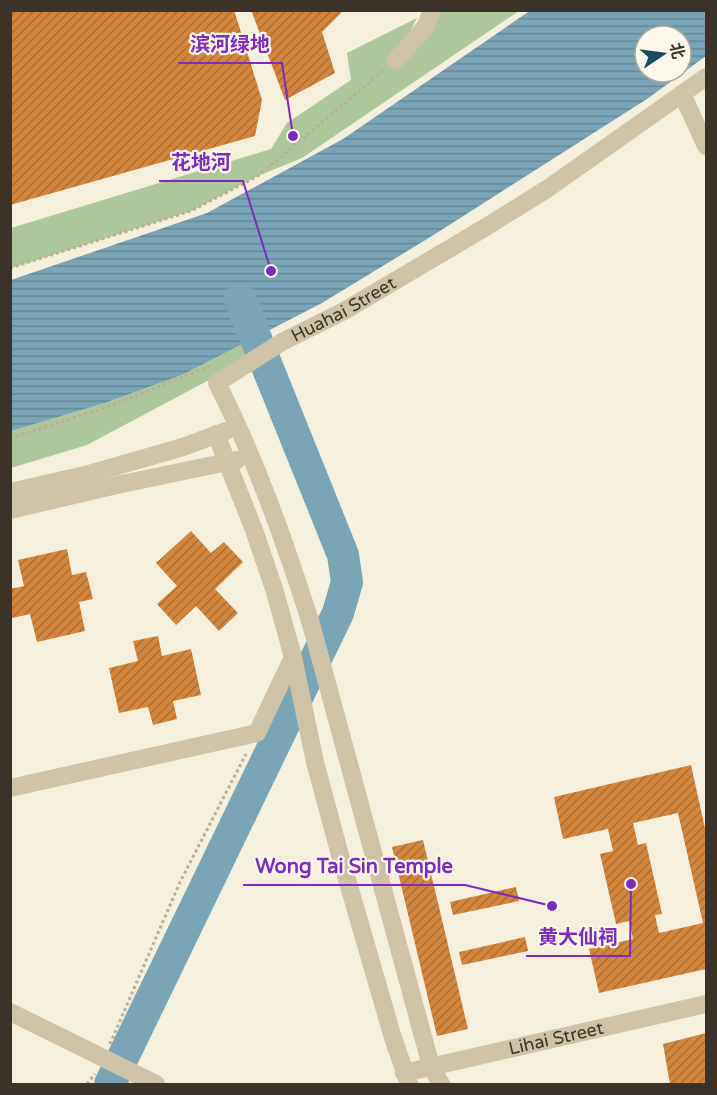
<svg xmlns="http://www.w3.org/2000/svg" width="717" height="1095" viewBox="0 0 717 1095" font-family="'Varela Round','Noto Sans SC',sans-serif">
<style>
.park{fill:#adc79b}
.water{fill:url(#water-rules);fill-rule:evenodd}
.lines{fill:none;stroke-linecap:round;stroke-linejoin:round}
.river{stroke:#79a5b6;stroke-width:32}
.building{fill:url(#building-hatch);fill-rule:evenodd}
.path{stroke:#bcae91;stroke-width:3;stroke-dasharray:3 3;stroke-linecap:butt}
.minor{stroke:#cfc3a7;stroke-width:18}
.labels{text-anchor:middle;stroke-width:4.5;stroke-linejoin:round;paint-order:stroke}
.street-label{font-size:18px;fill:#3b3329;stroke:#fcf8eb}
.leader{fill:none;stroke:#7b2cbf;stroke-width:2}
.callout-dot{fill:#7b2cbf;stroke:#fcf8eb;stroke-width:2}
.callout-label{font-size:20px;text-anchor:middle;font-weight:bold;fill:#7b2cbf;stroke:#fcf8eb;stroke-width:4.5;stroke-linejoin:round;paint-order:stroke}
</style>
<defs>
<pattern id="water-rules" width="6" height="5" patternUnits="userSpaceOnUse" patternTransform="scale(1.5)"><rect width="6" height="5" fill="#79a5b6"/><path d="M0 2.5h6" fill="none" stroke="#648794"/></pattern>
<pattern id="building-hatch" width="6" height="6" patternUnits="userSpaceOnUse" patternTransform="scale(1.5)"><rect width="6" height="6" fill="#d4863d"/><path d="M-1 1l2-2M0 6l6-6M5 7l2-2" fill="none" stroke="#ad6e33"/></pattern>
</defs>
<rect width="100%" height="100%" fill="#f5f0dd"/>
<path class="park" d="M440 11H519L302 158 258 176 191 211 11 268V228L271 149 287 123 351 80 347 53 417 18 397 57Z
M248 341 258 354 87 445 11 468V431L105 403 182 375Z"/>
<path class="water" d="M531 10 706 11V56L647 99 432 236 322 303 182 375 105 403 11 431V280L207 213 343 139ZM645 36H681V72H645Z"/>
<g class="lines">
<path class="river" d="M110 1084 338 613 347 582 343 555 240 299"/>
</g>
<path class="building" d="M10 10H234L262 100 255 136 10 205Z
M251 10H344L322 32 335 73 285 100Z
M191 531 211 553 224 542 243 562 215 589 238 613 219 631 196 606 176 625 157 604 177 586 156 563Z
M67 549 72 575 86 572 93 599 79 602 85 631 37 642 30 614 12 618 10 613V589L24 586 18 560Z
M158 636 162 656 191 649 201 695 173 701 177 719 153 725 148 707 119 713 109 668 138 661 133 641Z
M691 765 706 833V969L599 993 589 949 633 939 629 921 616 924 600 854 613 851 608 829 563 839 554 797ZM678 813 703 923 659 933 655 915 662 914 646 843 638 845 633 823Z
M423 840 468 1029 437 1036 392 847Z
M516 887 519 901 453 915 450 902Z
M525 937 528 951 462 965 459 952Z
M706 1033V1084H670L663 1044Z"/>
<g class="lines">
<path class="path" d="M10 268 191 211 258 176 383 71
M10 438 110 406 209 366
M110 1044 180 882 246 754
M87 1084 95 1074"/>
<g class="minor">
<path d="M396 60 426 26 432 10"/>
<path d="M682 94 706 146"/>
<path d="M216 434 254 530 275 592 293 657 315 762 340 855 393 1038 409 1084"/>
<path d="M10 492 89 474 183 447 226 431"/>
<path d="M10 510 117 485 237 460"/>
<path d="M10 788 257 733 293 657"/>
<path d="M10 1012 156 1084"/>
<path id="s1" d="M404 1073 706 1004"/>
<path id="s2" d="M441 1084 431 1066 311 624C285 542 256 460 217 383L282 342 344 311 481 230 547 189 706 77"/>
</g>
</g>
<g class="labels">
<g class="street-label">
<text dy="6" stroke="none"><textPath href="#s2" startOffset="884">Huahai Street</textPath></text>
<text dy="6" stroke="none"><textPath href="#s1" startOffset="156">Lihai Street</textPath></text>
</g>
</g>
<path class="leader" d="M293 136L282 63H178M271 271L243 181H159M552 906L465 885H243M631 884L630 956H526"/>
<g class="callout-dot">
<circle cx="293" cy="136" r="6"/>
<circle cx="271" cy="271" r="6"/>
<circle cx="552" cy="906" r="6"/>
<circle cx="631" cy="884" r="6"/>
</g>
<g class="callout-label">
<text x="230" y="51">滨河绿地</text>
<text x="201" y="169">花地河</text>
<text x="354" y="873">Wong Tai Sin Temple</text>
<text x="578" y="944">黄大仙祠</text>
</g>
<rect width="717" height="1095" fill="none" stroke="#3b3329" stroke-width="24"/>
<g transform="translate(663 54) rotate(77)"><circle r="28" fill="#fcf8eb" stroke="#afa99d" stroke-width="1.5"/>
<path d="M0-4.5L10 22L0 15L-10 22Z" fill="#194c62"/>
<text y="-9" font-size="16" font-weight="bold" text-anchor="middle" fill="#3b3329">北</text>
</g>
</svg>
